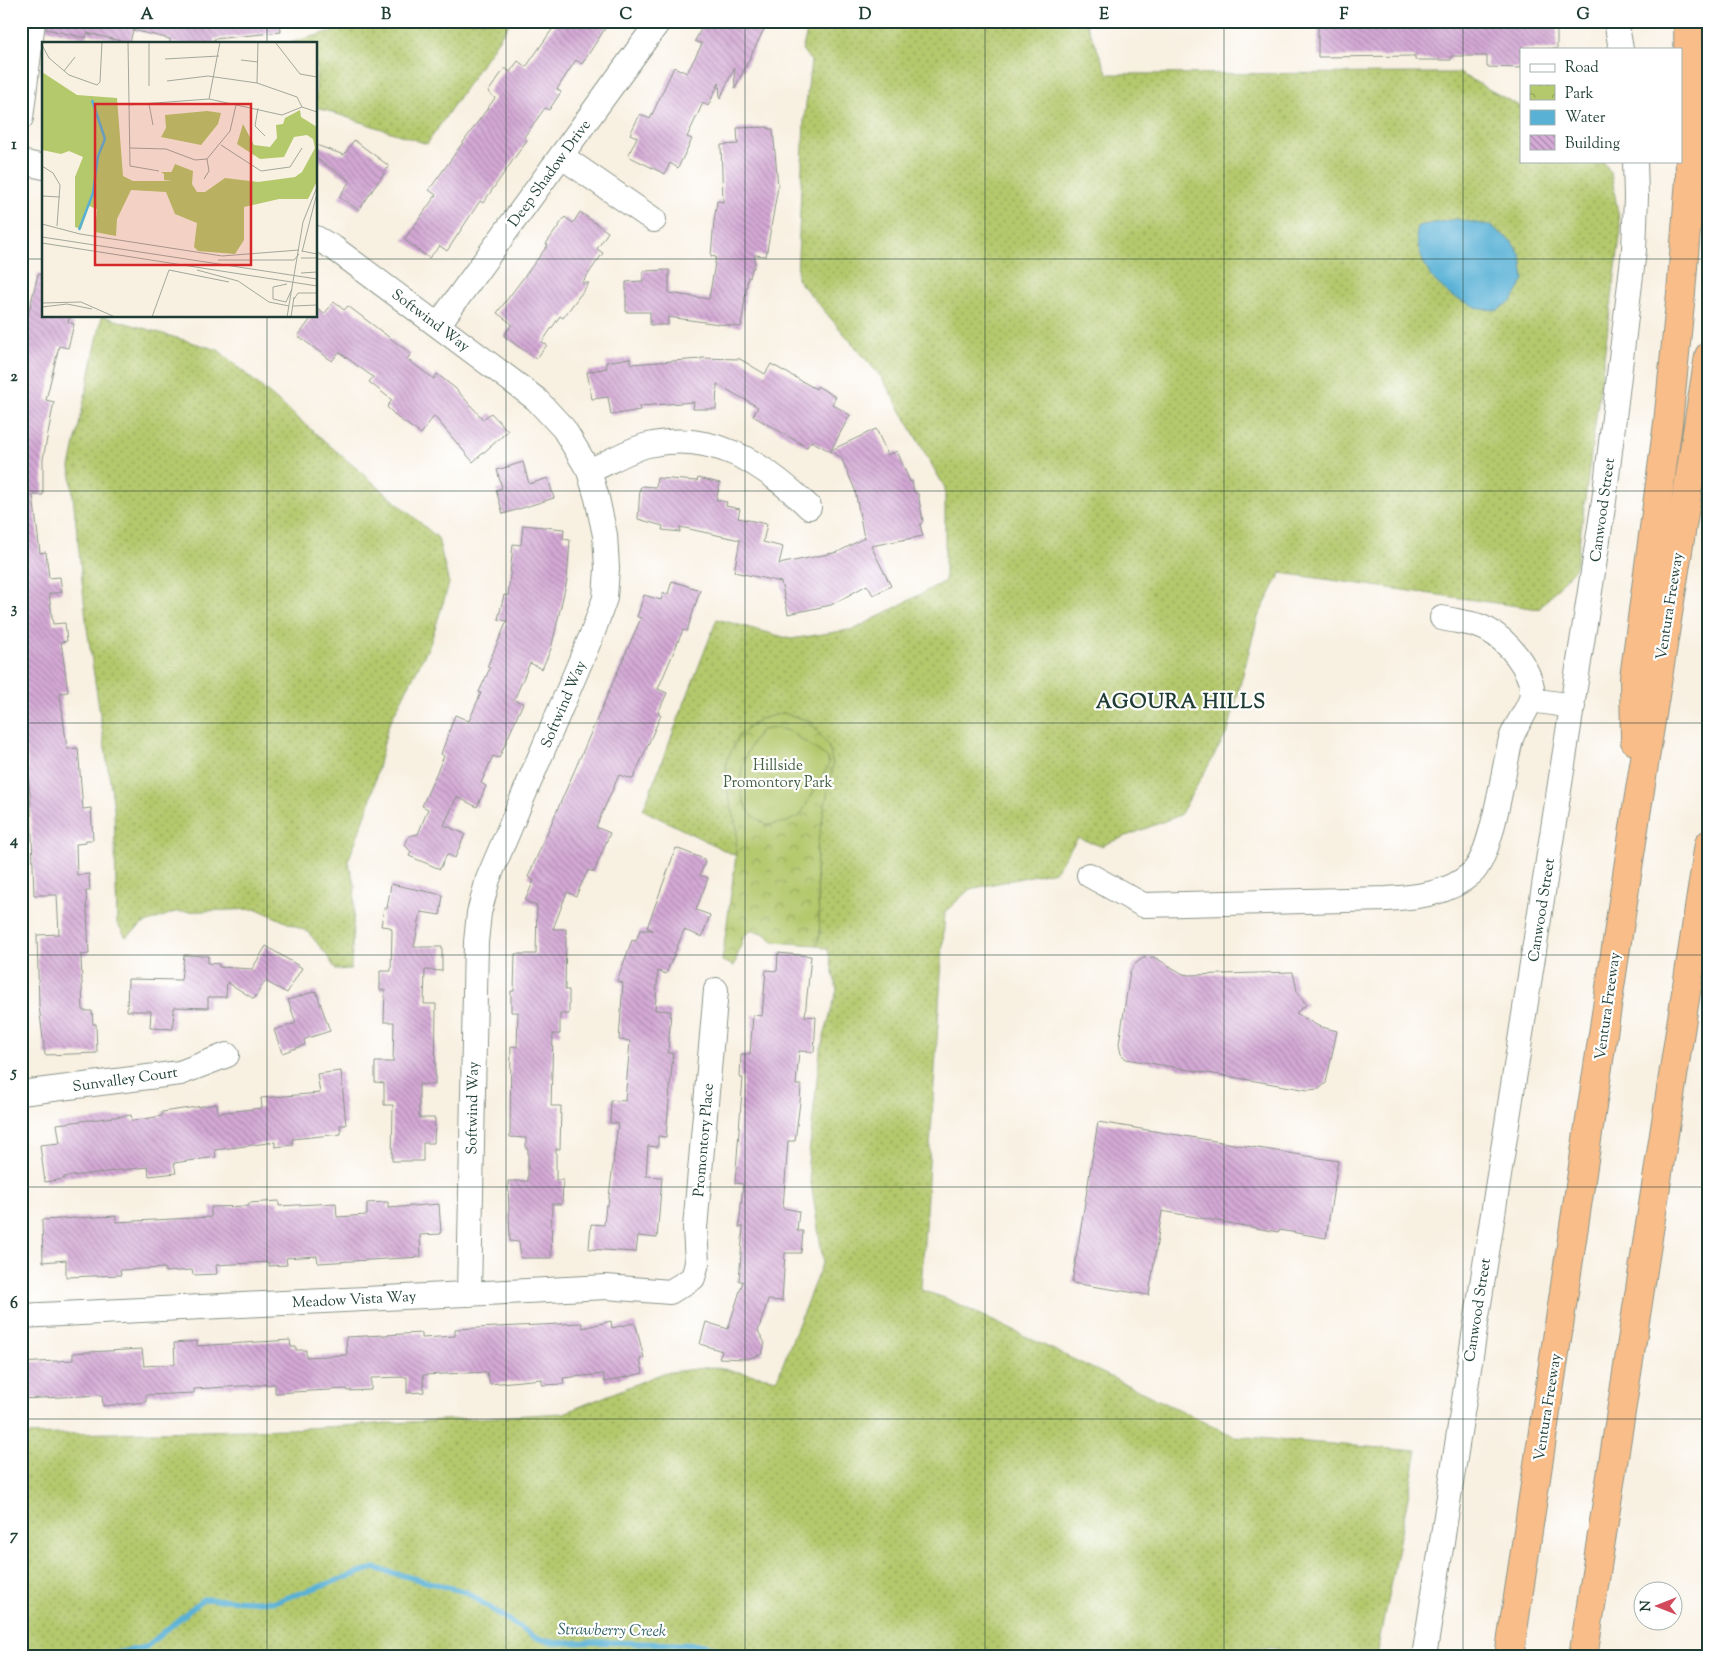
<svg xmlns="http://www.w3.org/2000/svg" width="1730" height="1678" viewBox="0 0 1730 1678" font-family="'Sorts Mill Goudy',serif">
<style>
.grass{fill:url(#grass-dots);stroke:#6a8250}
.park{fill:url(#park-crowns);stroke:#6a8250}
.garden{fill:#b4c86c;stroke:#6a8250}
.water{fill:#59b1d6;stroke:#3c7785}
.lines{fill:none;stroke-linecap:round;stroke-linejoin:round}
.stream{stroke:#59b1d6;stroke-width:5.5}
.building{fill:url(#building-back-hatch)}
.minor-casing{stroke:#8c968a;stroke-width:26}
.highway-casing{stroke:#8c968a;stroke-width:30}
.minor{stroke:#fff;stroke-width:24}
.highway{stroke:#f8bd89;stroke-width:28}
.grid{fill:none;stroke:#1f3d34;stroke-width:1;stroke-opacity:0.55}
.labels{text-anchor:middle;stroke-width:4.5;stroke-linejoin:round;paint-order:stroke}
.street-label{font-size:15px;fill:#1f3d34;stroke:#fff}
.park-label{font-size:15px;fill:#446042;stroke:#fff}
.water-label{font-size:16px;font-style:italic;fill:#306065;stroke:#fff}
.district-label{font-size:20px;font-weight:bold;letter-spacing:1px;fill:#1f3d34;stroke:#fff}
.inset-river{fill:none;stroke:#59b1d6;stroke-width:2.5}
.inset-road{fill:none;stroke:#a1a89c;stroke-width:1}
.view{fill:#d62828;fill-opacity:0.15;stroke:#d62828;stroke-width:2.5}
.inset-edge{fill:none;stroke:#1f3d34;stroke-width:2.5}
.neatline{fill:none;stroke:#1f3d34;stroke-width:2}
.grid-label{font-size:16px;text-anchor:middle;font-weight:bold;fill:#1f3d34}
</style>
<defs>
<pattern id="grass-dots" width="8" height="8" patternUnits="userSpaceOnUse" patternTransform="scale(1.25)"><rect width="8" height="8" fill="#b4c86c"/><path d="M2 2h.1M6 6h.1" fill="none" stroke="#92a45a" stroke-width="1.8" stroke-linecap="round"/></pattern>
<pattern id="park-crowns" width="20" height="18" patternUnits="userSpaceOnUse" patternTransform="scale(1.25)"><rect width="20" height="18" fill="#b4c86c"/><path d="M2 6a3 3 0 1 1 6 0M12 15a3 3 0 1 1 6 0" fill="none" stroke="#92a45a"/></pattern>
<pattern id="building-back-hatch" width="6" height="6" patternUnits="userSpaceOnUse" patternTransform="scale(1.25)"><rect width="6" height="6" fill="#d4a9d5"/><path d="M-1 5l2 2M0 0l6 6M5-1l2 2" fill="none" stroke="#ab8bae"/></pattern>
</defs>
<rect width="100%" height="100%" fill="#fff"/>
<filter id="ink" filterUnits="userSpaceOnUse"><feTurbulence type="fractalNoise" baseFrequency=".02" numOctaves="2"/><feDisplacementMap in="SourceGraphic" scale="10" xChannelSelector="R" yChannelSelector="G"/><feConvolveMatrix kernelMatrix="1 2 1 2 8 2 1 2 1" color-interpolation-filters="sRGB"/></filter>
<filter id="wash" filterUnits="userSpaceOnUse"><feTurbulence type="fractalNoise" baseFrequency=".0096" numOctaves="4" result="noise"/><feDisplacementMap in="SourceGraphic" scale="20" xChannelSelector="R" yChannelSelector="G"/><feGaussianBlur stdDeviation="1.12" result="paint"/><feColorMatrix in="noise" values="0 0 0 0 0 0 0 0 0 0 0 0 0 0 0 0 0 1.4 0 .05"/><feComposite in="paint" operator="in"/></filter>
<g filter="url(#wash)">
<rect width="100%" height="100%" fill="#f8f0e1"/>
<path class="grass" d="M350 21H511L427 144 316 107V44H286L336 30Z
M810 21H1085L1108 74 1459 73 1521 107V161H1603L1611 173 1621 230 1576 567 1539 609 1281 573 1258 617 1228 731 1180 815 1101 846 1078 838 1055 871 970 889 945 912 921 1290 945 1298 1234 1436 1417 1451 1376 1657H1313L1272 1648 1125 1654 1123 1657H21V1435L289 1429 564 1413 663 1373 711 1367 777 1379 823 1261 808 1163 820 1051 837 990 828 950 817 945 820 934 816 867 818 841 726 762V786L737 828 736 856 643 810 717 619 791 639 855 629 945 581V488L882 378 797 279 804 121 811 61 802 50Z
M102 316 218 350 438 538 449 584 430 644 388 726 369 806 348 861 355 885 351 969 336 970 326 954 308 932 257 909 175 912 143 924 126 937 117 923 114 808 87 628 70 467Z"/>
<path class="park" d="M783 713 810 721 829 747 833 765 818 841 816 867 820 935 817 945 773 942C767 933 760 931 750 931L744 936 734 966 722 961 736 856 737 828 726 786V762L739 735 760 719Z"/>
<path class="garden" d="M776 728 789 731 827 757 829 764 800 816 787 822 767 825C761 821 752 816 748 810 733 782 743 754 761 730Z"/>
<path class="water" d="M1456 219 1491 226 1511 241 1521 256 1524 280 1513 300 1498 310 1481 309 1451 296 1431 277 1422 259 1416 237 1418 226Z"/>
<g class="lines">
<path class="stream" d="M97 1657 146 1647 203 1599 274 1602 374 1568 466 1592 534 1637 556 1643 604 1642 703 1645 745 1657"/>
</g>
<g id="blocks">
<path class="building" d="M47 21H280L281 32 214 39V44H188L170 43V39L133 30 130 43 87 33 86 38 46 29Z
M558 21H610L582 64 576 60 557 89 561 92 549 110 545 108 524 137 527 140 483 203 480 201 447 251 440 246 429 258 404 240 436 195 429 190 495 98 488 92 505 68 510 72 518 61 526 67Z
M705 21H768L735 88 734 68 720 99 719 83 708 106 703 103 687 137 692 139 678 168 670 163 665 174 628 156 637 137 630 134 640 114 650 119 674 67 687 73 702 44 695 41Z
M1318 21H1549L1557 23V49H1521V68L1487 67V56H1451V60H1415V56L1318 57Z
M768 127V129H773L778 187 766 256 755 255 754 268H752L750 278 748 277 741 327 668 317V325H650V312H626V282L643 281V271L669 270V293L709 299 716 257 711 256 714 221 717 201 723 202 721 145 738 144 737 128Z
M354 140 389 166 359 210 339 197 350 181 316 158V145L344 155Z
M580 212 608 232 597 249 603 253 582 283H589L563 318 560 316 542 342 547 345 536 359 504 336 512 324 497 313 548 245 546 244 565 217 573 223Z
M38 274 44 275V316H70L68 322 74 324 68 348 59 346 46 400 54 402 43 459V495H33L40 553 46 552 49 578 60 577 62 592 49 594 53 624 65 623 67 641 61 642 68 692 60 693 67 749 78 748 83 809 91 808 93 840H86V843L76 844 77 875 89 874 90 891H86L89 954 81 955 83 1011H92L93 1024H96L97 1053 45 1055 39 1006 37 935 59 934 57 895H34L31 808 26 747 24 748 21 731V313L28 315Z
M334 302 344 310 348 306 411 354 407 359 434 379 437 374 455 388 483 419 491 413 508 431 473 462 434 416 421 434 398 418 387 407 392 400 369 382 373 377 339 352 332 361 298 336 313 316H316L318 309 324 314Z
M630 358 631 364 701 359V358L740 359 765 374 771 364 816 389 817 386 836 397 832 404 850 415 831 450 876 429 888 455 897 451 910 482 912 481 914 492 918 494 923 521 920 525 923 536 871 546 891 586 873 595 867 585 831 605 788 614 781 582 734 572 740 540 680 527V532L662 530 663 526 638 519 640 488 642 486 656 487 657 478 697 481 698 478 720 483 716 500 727 502 726 506 740 509 738 518 767 524 763 542 783 547 779 564 838 552 864 538 855 490 841 457 811 441 807 447 789 437 753 416 758 407 717 384 716 409H693L694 402 639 406 640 410 611 415 608 397 592 399 587 372 607 368 606 362Z
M523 462 529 484 548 478 554 498 503 514 496 490 502 488 497 470Z
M523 525 564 529 563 539 570 540 567 580 551 649 542 669 530 663 514 700 523 703 499 758 493 756 481 783 486 786 477 807 457 797 444 825 465 834 455 858 447 854 440 869 409 856 411 852 405 845 409 836 418 834 428 809 422 806 444 756 441 754 455 715 469 721 481 693 479 692 490 668 487 667 507 621 498 619 504 595 508 596 513 544 521 545Z
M672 581 700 590 687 631 683 630 658 689 667 693 658 713 661 715 633 779 619 775 596 827 610 833 594 872 588 870 576 896 567 892 553 929H566L565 990H569V1014H560V1034H553L551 1106H561L560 1149H556V1180H563L562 1204H552L551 1258H521L519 1242 510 1241 508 1181H528V1149H526V1138L510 1137 511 1046 517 1047 518 1012H511V991H514L515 954H536L537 906 525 901 534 880 528 877 641 618 637 617 644 595 661 600 663 593 668 594Z
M676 848 704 859 705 862 700 875 708 878 696 910 710 915 702 937 684 930 666 974 658 971 655 1010 671 1011 668 1053H673L666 1137 658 1136V1147L648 1146 646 1176 662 1177 657 1238 638 1236 636 1252 589 1249 591 1224 604 1225 606 1205H608L618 1123H610L611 1100 625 1101 630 1041 619 1040 623 983 617 981 632 940 636 941 640 930H653L647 928Z
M391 884 443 895 440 915 421 912 414 947H442V971L425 970 424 1004H436L435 1085 419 1084V1118H435L434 1143H423V1161H392L393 1105H384V1083L375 1082V1062H393L394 1022H384L385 990H380V971H391L392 930 390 927 381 926 384 908 387 909Z
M266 946 302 968 287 993 265 981 254 999 227 982 226 997H208V1008L174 1007 173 1029 150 1028 151 1011H127L128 979 181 980 184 955 208 956V963L219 964V967L252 969Z
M778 953 811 956 805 1016 816 1017 814 1052 799 1051 796 1085H801L800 1102 795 1141H788L783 1208 799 1211 797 1231H803L801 1253H785L782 1301 768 1300 758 1331 765 1343 762 1354 747 1359 719 1358 722 1351 700 1344 706 1322 728 1329 743 1281H739L743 1227H739L743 1184 735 1183 743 1078H740L741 1054H750L753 1015 762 1016 766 970 777 971Z
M1154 957 1183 974 1189 975 1293 972 1297 991 1306 1005 1296 1013 1318 1026 1337 1031 1326 1083 1319 1089 1308 1090 1126 1059 1121 1054 1119 1044 1130 972 1135 964 1143 958Z
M316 991 330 1031 308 1038 304 1040 305 1045 282 1053 274 1030 296 1023 288 1000Z
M341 1071 346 1125H340L341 1134 292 1139 293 1145 275 1147V1142L215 1150 216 1157 174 1163 176 1173 149 1176 148 1167 64 1177V1179L45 1182 40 1145 60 1143 57 1124 131 1115 132 1121 162 1116V1112L217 1104 218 1113 262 1108 261 1098 320 1093 317 1074Z
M1098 1122 1338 1161 1326 1238 1279 1230 1278 1232 1162 1211 1149 1295 1072 1283Z
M279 1201V1206L336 1203 337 1217 367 1215V1203L388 1202V1208L439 1204 441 1234 420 1235 421 1257 318 1263 317 1256 286 1258 287 1265 269 1266V1262L216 1265 217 1274 193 1275 192 1270 165 1272V1268L120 1270 121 1275 66 1277V1260L43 1262 42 1220 116 1216V1222L211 1217V1207L249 1206V1203Z
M611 1321 612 1328 634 1323 636 1326 644 1358 640 1359 643 1373 605 1382 603 1374 563 1378 564 1384 542 1385V1379L490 1384 487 1372 423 1375 424 1392 407 1393V1377L371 1378V1390L347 1391V1389L275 1393V1384L194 1389V1393L146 1395V1402L103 1406 102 1395 21 1399V1363L73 1360V1353L142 1349 144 1366 175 1364 174 1343 197 1341V1346L290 1340 291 1347H296V1350H306V1357L347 1355 346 1337 422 1333V1338L455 1336V1329L582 1323 583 1328Z"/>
</g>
</g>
<g filter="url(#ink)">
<use href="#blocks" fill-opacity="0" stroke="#8c968a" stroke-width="1"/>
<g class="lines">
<g class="minor-casing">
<path id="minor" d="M1616 21 1621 49
M21 118 33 21
M561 156 654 220
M21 162 44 167
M316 238 334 248 536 399 564 429 589 471 597 498 605 535 607 568 605 598 593 632 488 879 479 913 476 942 469 1294
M438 325 659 21
M589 471C608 463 628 450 648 445 714 430 764 464 809 507
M1531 700 1573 706
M1089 875 1143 905 1387 899C1417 897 1449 894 1472 873 1493 854 1503 769 1511 739 1516 721 1537 703 1531 683 1524 660 1502 634 1479 626 1467 622 1454 621 1442 618
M21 1093 180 1073 227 1055
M21 1316 606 1287 670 1292 693 1278 697 1263 695 1228 716 990
M1424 1657 1604 501 1634 250 1636 197 1635 161"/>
</g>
<g class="highway-casing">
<path id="highway" d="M1635 741 1634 678 1668 423 1681 293 1690 179 1688 21
M1509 1657 1636 815 1709 356
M1583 1657 1709 844"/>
</g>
<use href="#minor" class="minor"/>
<use href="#highway" class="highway"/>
</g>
</g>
<path class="grid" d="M267 21V44M506 21V1657M745 21V1657M985 21V1657M1224 21V1657M1463 21V1657M21 259H44M316 259H1709M267 316V1657M21 491H1709M21 723H1709M21 955H1709M21 1187H1709M21 1419H1709"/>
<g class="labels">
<g class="street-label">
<text transform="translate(549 173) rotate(-54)" y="5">Deep Shadow Drive</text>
<text transform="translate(431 320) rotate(37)" y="5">Softwind Way</text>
<text transform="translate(1602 510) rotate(-82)" y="5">Canwood Street</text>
<text transform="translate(1669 606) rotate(-81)" y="5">Ventura Freeway</text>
<text transform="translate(563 704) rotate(-67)" y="5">Softwind Way</text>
<text transform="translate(1541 910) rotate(-81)" y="5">Canwood Street</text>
<text transform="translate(1607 1006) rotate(-82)" y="5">Ventura Freeway</text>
<text transform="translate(125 1079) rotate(-8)" y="5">Sunvalley Court</text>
<text transform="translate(472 1108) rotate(-89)" y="5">Softwind Way</text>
<text transform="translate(703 1140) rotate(-85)" y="5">Promontory Place</text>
<text transform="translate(354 1299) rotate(-3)" y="5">Meadow Vista Way</text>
<text transform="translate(1477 1310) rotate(-81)" y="5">Canwood Street</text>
<text transform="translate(1547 1407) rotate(-81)" y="5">Ventura Freeway</text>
</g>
<g class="park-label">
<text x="778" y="770">Hillside<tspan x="778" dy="17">Promontory Park</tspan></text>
</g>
<g class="water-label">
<text transform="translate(612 1629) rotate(1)" y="6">Strawberry Creek</text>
</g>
<g class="district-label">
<text x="1181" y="708">AGOURA HILLS</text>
</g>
</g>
<g transform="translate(42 42)">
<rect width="275" height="275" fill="#f8f0e1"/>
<path d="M0 30 35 53 75 56 81 134 91 139H138V130L129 131 133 122 151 129 150 142 155 150H163L183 136 216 140 253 135 260 130 273 106 271 97 265 93 252 95 242 115 218 117 195 102 201 82 212 103 228 105 235 96 234 83 241 82 243 76 258 68 259 75 275 85V139L266 157H237L202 165V198L193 212 156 209 152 205 155 181 133 172 124 150 89 148 75 177 74 194 53 190 55 167 47 164 39 187 33 185V135L41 115 27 109 19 112 0 108ZM165 69 179 71 176 82 159 103 119 95 124 86 123 73Z" fill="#b4c86c"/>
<path d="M119 130H138L142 135 138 140 122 138V132Z" fill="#b4c86c"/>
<path class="inset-river" d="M37 188 51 151 56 114 63 97 50 58"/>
<path class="inset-road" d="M86 0 88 124 117 129M107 0V44M233 0 258 32 275 35M275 2V30M0 3 7 16 27 33 55 43 58 40 60 0M123 17 177 14M199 18 216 20M22 29 33 15M125 39 166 34 215 41 255 55 260 65M215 41 216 0M167 57 178 0M107 62 111 83M86 63 167 57 240 73 260 65 275 70M216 66 213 84 223 94M179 103 219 129 248 125 260 106M88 106 124 107 153 118 165 117 188 89 194 63M0 124 11 131 18 143 15 184M162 137 167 129 165 117M0 154 18 155M0 182 38 192 180 214 257 208M0 195 275 237M0 201 275 244M260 209 275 212M260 210 275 151M259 216H275M176 218H252L257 212M155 228 196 239 227 260 247 264M259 231 275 230M245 242 231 245V257L244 260 250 247M252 257 256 251H275M0 261 39 260 73 275M251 264 275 263M0 265 25 262 50 267M110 275 127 228 187 240M245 275 261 180 275 145M249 275 252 255"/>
<path class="view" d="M53 62H209V223H53Z"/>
<rect width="275" height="275" class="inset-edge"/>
</g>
<rect width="1730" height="1678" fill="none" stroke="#fff" stroke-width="55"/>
<rect x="1520" y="48" width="162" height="115" fill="#ffffff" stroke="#a5b1ae"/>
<rect x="1530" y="64" width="25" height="8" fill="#ffffff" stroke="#a5b1ae"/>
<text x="1565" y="72" font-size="15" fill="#1f3d34">Road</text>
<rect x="1530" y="85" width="25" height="15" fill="url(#park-crowns)" stroke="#a5b1ae"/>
<text x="1565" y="98" font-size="15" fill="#1f3d34">Park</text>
<rect x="1530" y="110" width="25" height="15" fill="#59b1d6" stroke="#a5b1ae"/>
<text x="1565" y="122" font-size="15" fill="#1f3d34">Water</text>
<rect x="1530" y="135" width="25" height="15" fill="url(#building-back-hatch)" stroke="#a5b1ae"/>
<text x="1565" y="148" font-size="15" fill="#1f3d34">Building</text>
<g transform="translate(1658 1606) rotate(270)"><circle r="24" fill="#ffffff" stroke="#a5b1ae"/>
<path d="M0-4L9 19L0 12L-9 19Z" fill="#d1495b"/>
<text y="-8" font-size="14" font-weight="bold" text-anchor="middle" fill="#1f3d34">N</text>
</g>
<rect x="28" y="28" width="1674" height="1622" class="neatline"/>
<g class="grid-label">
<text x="147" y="19">A</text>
<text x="386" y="19">B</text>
<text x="626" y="19">C</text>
<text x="865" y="19">D</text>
<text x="1104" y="19">E</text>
<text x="1344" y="19">F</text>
<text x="1583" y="19">G</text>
<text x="14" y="149">1</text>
<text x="14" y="381">2</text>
<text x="14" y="613">3</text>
<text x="14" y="845">4</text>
<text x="14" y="1077">5</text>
<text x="14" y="1308">6</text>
<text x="14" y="1540">7</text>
</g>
</svg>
